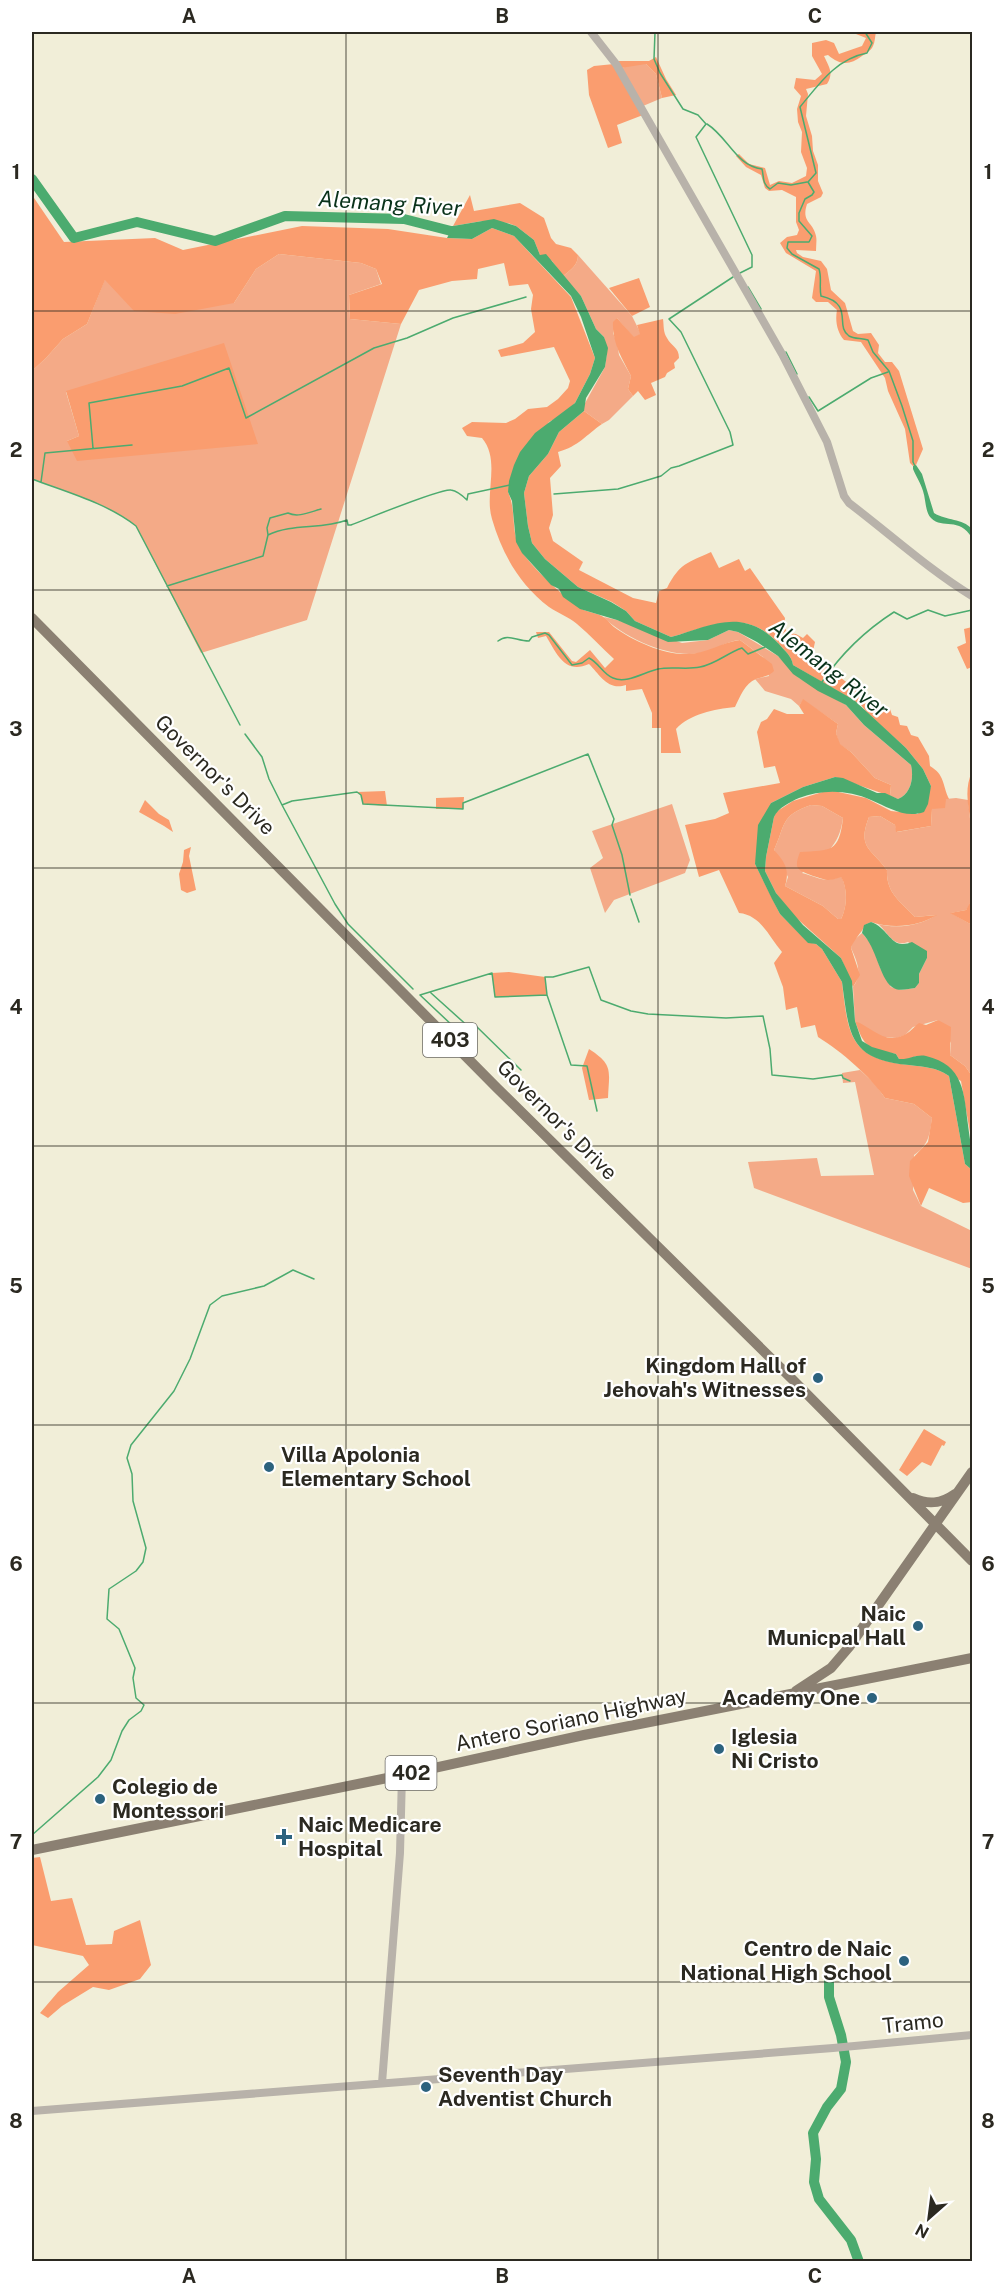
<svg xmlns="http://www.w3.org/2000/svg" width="1004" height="2293" viewBox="0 0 1004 2293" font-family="'Public Sans',sans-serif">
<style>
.green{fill:#f4aa87;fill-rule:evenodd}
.forest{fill:#fa9d6f;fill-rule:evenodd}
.water{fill:#4cab6f}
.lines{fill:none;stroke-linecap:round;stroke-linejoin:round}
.stream{stroke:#4cab6f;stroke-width:1.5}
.river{stroke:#4cab6f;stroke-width:10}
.minor{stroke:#b8b2aa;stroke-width:8}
.major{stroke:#8b8072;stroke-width:10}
.grid{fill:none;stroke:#2b2921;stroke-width:1.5;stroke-opacity:0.55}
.poi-dot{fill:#2c627e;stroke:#fff;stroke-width:2}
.labels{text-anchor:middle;stroke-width:4.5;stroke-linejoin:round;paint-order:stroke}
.shield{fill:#fff;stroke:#6b6964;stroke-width:1.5}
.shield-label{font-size:20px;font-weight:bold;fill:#2b2921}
.street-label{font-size:21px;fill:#2b2921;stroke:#fff}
.poi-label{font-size:21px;font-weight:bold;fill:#2b2921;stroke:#fff;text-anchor:start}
.water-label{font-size:22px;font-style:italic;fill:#09321a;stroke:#fff}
.neatline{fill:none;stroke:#2b2921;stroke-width:2}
.grid-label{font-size:20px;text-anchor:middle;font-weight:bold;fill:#2b2921}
</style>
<rect width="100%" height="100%" fill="#f1eed8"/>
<path class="green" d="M636 64H646L656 74 662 98 643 106 621 68Z
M279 254 361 263 376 269 381 284 349 295 350 319 401 324 307 620 201 653 136 526C106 503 66 492 32 479V371L46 358 63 339 87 324 105 279 234 303 256 269ZM66 392 257 444 67 441 79 436Z
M578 255 632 316 641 334 634 338 617 318 613 333 617 343 619 355 631 376 628 389 633 396 609 420 602 424 584 411V405L605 367 607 353 604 337 596 329 581 296 563 276C571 270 578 265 578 255Z
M604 617 617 620 682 643 708 640 729 630 738 632 778 656 799 678 846 705 864 725 911 765C914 778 911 794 898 799L890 796 891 785 875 778 851 752 839 744 836 733 838 724 803 700 799 706 791 699 765 691 755 679 769 676 763 657 740 640C726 641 714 651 700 653 672 659 623 638 604 617Z
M956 798 968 800C970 821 981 896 966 910L951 913 972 925V1076L965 1066 950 1055 951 1043 938 1020 913 1027 905 1035 897 1038 881 1037 855 1021 853 987C863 974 857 961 851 948L853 941 862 933 872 945 881 970 891 987 901 990 915 988 919 983V974L927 958 908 942C893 948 888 932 878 924 896 929 920 926 936 915L915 917C900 901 886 893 887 870 871 848 857 848 869 817L880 816 895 825 897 832 931 826 932 809 946 799Z
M672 804 690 860 685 873 614 900 605 913 590 868 603 858 592 831Z
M811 805 822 806 843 818C839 848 824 855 802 873 818 877 824 884 841 876 848 888 847 908 841 919H838L823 906 785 886 788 877 774 850C786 824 780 816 811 805Z
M860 1070 875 1084 885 1098 914 1104 932 1118C930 1135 928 1146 914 1155L913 1190 921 1206 972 1231V1269L754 1188 748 1162 817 1158 821 1176 874 1175 855 1082 843 1083 842 1073Z"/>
<path class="forest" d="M856 32H876C875 36 875 42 873 46 871 51 866 53 862 56 850 65 841 66 828 55L824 56C829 67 834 73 827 84L806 89 808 94 806 116 812 136 813 151 818 165V181L823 193 821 197 807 204C801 223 813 221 816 236 817 240 816 246 816 251L796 250 797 253 803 257 821 261 827 269 831 290 845 303 853 331 858 334 871 333 879 345 878 353 885 362H892L899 371 923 449 916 465 913 466 910 463 905 429 888 391 885 378 861 342 844 340C837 332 835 321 837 310L828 302H816L812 298 816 271 786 253 780 243 787 237 797 235 799 230 796 222V197L782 190 769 191 765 188 761 175 746 167 736 156 739 154 749 164 765 168 770 185 779 181 792 183 806 176 807 168 801 152 802 132 798 122 797 109 801 96 794 88 796 78 815 80 822 74 812 56V43L826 40 834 43 839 54 862 46 866 38 856 34Z
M656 57 666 79 676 95 662 98 656 74 646 64 621 68 617 61H649Z
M614 64 643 115 617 125 622 143 608 148 589 95 587 70 594 66Z
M32 195 64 242 155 238 183 250 302 226 388 229 447 238 472 239 492 228 514 236 571 297 595 358 590 374 575 403 562 415 549 422 508 492C517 511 510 533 521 550 530 566 564 597 579 607 586 613 597 612 605 618 608 620 611 625 614 627 633 641 664 655 687 654 707 654 722 642 740 640L772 664 774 671C768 677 764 676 756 679 745 683 740 697 735 707 714 709 690 714 676 729L681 753H661V728H652V713L642 689 626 691V685C608 691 600 675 589 664 565 675 557 654 546 636L538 638 536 632H549L572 661 576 662 590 650 605 668 614 659C602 648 590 635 577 624 569 617 558 613 549 607 520 585 502 554 492 519 484 493 501 461 482 438L467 436 462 428 472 422 506 423 515 419 528 409 547 407 558 399 568 388 570 381 554 347 501 357 498 350 523 343 535 332 531 309 533 295 528 284 509 286 504 263 478 269 477 279 452 281 419 290 401 324 350 319 349 295 382 284 376 269 361 263 279 254 256 269 234 303 175 314 134 311 105 280 87 324 63 339 46 358 32 371Z
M470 195 474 211 520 203 544 218 551 238 556 244 571 248 578 255C578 265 571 270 563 276L552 261 540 255 534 240 516 226 508 223 482 221 453 226Z
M639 278 650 307 632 316 609 288Z
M617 318 634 337 640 334 637 325 663 319C664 326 663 332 667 338 671 346 679 347 679 358L674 363 675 368 667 373 665 377 651 383 656 395 645 400 638 391 633 396 628 389 631 376C622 358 612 343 613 322Z
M224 343 258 444 77 461 67 441 79 436 66 391Z
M584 411 602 424C586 435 579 446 558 452L561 466 550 478 553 515 549 528 553 541 583 562 579 570 633 598 656 603 659 591 667 588C680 563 687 563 711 552L719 568 739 559 745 571 750 568 785 618 784 627 788 633 796 634 803 638 807 634 815 642 813 651 816 660 828 667 836 669 841 678 857 690 863 692 880 707 890 709 892 715 898 717 900 725 907 726 911 735 918 737 929 756 930 766C945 775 942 784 949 799H946L945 808 932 809 931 826 896 832 895 825 880 816 869 817C857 848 871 848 887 870 886 893 900 901 915 917L937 915C918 927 892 929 871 922L865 925C861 934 854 939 851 948L860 975 853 987 841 958 792 914 776 893 765 871 766 857 774 817 776 812 793 801 829 790 866 798 891 811 918 814 931 786 923 769 906 748 868 714 861 705 793 665C792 656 783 649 777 642 744 607 709 627 671 637L635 621 626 611 612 602 578 587 545 559 532 543 528 526 524 493 529 476 548 454 559 432ZM811 805 822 806 843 818C839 853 831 850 800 852 793 870 798 870 813 876 826 880 828 882 841 877 848 888 847 908 841 919H838L823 906 785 886C790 870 785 862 774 850 786 824 780 816 811 805Z
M972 627V667L967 669 957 647 966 643 964 629Z
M803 699 838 724 836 733 840 744 851 752 875 778 891 785 890 796 835 777 803 787 771 803 755 864 780 914 808 942 816 944 822 949 842 982C848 1034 849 1059 909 1065 924 1067 936 1067 949 1076L965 1164 972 1170V1202L963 1203 929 1188 921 1206 909 1176 910 1161 928 1142 932 1118 914 1104 885 1098C870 1076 842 1052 818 1037L815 1025 801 1028 797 1007 786 1010 783 987 774 963 782 952C769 937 761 915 739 913L719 870 699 877 685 825 715 819 729 813 723 793 780 783 775 766 764 768 757 732 761 722 767 719 774 709 787 714H804L799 706Z
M972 772V826C968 809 964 788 972 772Z
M385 791 387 806 363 804 361 795 357 792Z
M464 797 463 809H436V798Z
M145 800 159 814 169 820 173 832 164 826 139 812Z
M191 847 189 856 196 890 187 893 181 890 179 874 183 862 184 850Z
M972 899V925L950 913 966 910Z
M509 972 545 977 547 995 495 997 492 973Z
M938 1020 951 1027 950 1055 965 1066 972 1076V1144L961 1081 916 1056 907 1060 899 1059 896 1054C868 1048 865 1049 855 1021 872 1027 884 1045 904 1035 909 1033 914 1027 919 1023L926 1025Z
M589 1049C614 1065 609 1071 608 1098L589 1100 582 1068Z
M924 1429 946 1442 944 1446 942 1445 931 1466 922 1462 907 1476 899 1470Z
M40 1857 51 1901 72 1898 86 1945 112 1944 114 1931 140 1920 151 1965 140 1979 109 1990 93 1987 62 2006 48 2018 40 2013 58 1992 89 1965 83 1956 32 1945V1858Z"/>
<path class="water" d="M494 219 516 226 534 240 540 255 546 254 581 296 596 329 604 337 608 348 605 367 586 398 584 411 559 432 548 454 529 476 524 493 528 526 532 543 545 559 578 587 611 602 626 611 635 621 671 637C710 626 743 606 778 643 784 650 792 656 793 665L854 700 906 748 923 769 931 786 928 804 924 812C905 819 888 807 871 800 848 790 823 789 799 798 790 802 778 808 774 817L766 857 765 871 776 893 803 925 841 958 852 981 855 1021 862 1041 872 1047 896 1054 899 1059C909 1060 916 1054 926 1056 964 1065 964 1093 968 1125 970 1142 973 1152 972 1170L965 1164 949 1076C936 1067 924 1067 909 1065 848 1060 849 1033 842 982L822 949 816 944 808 943 780 914 772 899 755 864 758 825 771 803 803 787 835 777 843 778 877 793H885L898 799C911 794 914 778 911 765L864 725 846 705 818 691 793 674 778 656 757 642 738 632 729 630 708 640 668 642 617 620 580 609 563 597 559 589 551 585 522 553 516 542 512 501 508 492 509 481 514 465 520 452 535 433 575 403 590 374 595 358 581 317 571 296 514 236 492 228 472 239 447 238 453 226Z
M916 465 922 474 934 513C947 521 962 518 972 529V538C959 516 943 530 931 518 925 512 926 500 923 491 921 484 916 476 913 469V466Z
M871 922C886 927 891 945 903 944 906 944 909 943 912 942L927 951V958L919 974V983L915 988C908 989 898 992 892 987 879 977 877 948 862 933L864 925Z"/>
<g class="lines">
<path class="stream" d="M655 32 654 59 660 73 683 109 698 115 706 124 696 137 752 255V267L740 273
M865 32 872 43 867 53C836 59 819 84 800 107L816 173 808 182 814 192 812 195 805 199 799 213V221L812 236 809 242H788L787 248 792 254 819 269C822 278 819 286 821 296 855 304 834 326 849 336 854 339 862 338 868 340L873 352 889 371 902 406 913 441V462L915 466
M707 124C728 137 736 166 762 169 764 177 762 184 770 189L778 183 791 185 807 182
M748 287 761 309
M786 352 797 374
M809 397 818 411 871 378 888 372
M93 448 89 403 182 386 229 368 246 418 374 348 407 338 453 318 526 297
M32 479C66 492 107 503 136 526L240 725
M41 482 45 453 132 445
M554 494 618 489 661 476 671 468 679 466 733 445 730 432 681 332 669 319 733 277
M268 535 267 528 270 518 288 513C298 518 310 512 321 509
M167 586 263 556 268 535C293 523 321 530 347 520L348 525H351C367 519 441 488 451 490 457 491 462 495 467 500L468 494 510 485
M498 641C508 633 516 641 529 641L532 637 545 633 549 635 572 665 582 663 589 658C599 663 603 674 613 678 627 684 644 672 658 669 671 666 686 670 700 667 716 664 727 653 742 648L748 654 765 647
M822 682C841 654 866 630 894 612L907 619 928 610 945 616 972 610
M245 734 262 757 269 779 282 805 335 904 348 924 413 989
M282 805 292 801 357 792 361 795 363 804 463 809V803L588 754 614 819 612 825 622 855 630 895
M631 899 639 922
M431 993 471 1029 476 1026 521 1070
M420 995 492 973 495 997 547 995
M420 995 472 1044
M597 1111 587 1066 571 1065 547 995 545 977H553L589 967 601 1000 631 1011 648 1014 726 1018 763 1016 770 1049 772 1075 813 1079 842 1075 843 1078 850 1081
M32 1835 98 1777 111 1760 122 1731 129 1720 141 1711 144 1705 136 1698 133 1678 135 1668 119 1629 107 1619 109 1589 136 1571 143 1562 146 1548 133 1501 132 1474 127 1458 131 1445 174 1391 190 1359 210 1305 222 1296 264 1286 293 1270 314 1279"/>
<path class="river" d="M32 179 74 238 137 222 215 241 285 216 404 219 451 231H465
M829 1971V1997L841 2035 846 2062 841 2089 827 2107 813 2133 816 2159 814 2182 819 2199 851 2240 859 2262"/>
<path class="minor" d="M591 32 616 64 782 354 827 442 844 496 849 503C890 534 928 569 972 596
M382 2083 400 1853 402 1775
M32 2111 833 2048 972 2035"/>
<path class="major" d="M32 618 497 1088 792 1379 972 1561
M913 1498C928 1505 941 1504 955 1494
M796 1691 831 1668 849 1647 972 1472
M32 1850 402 1775 584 1735 972 1658"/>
</g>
<path class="grid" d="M346 32V2262M658 32V2262M32 311H972M32 590H972M32 868H972M32 1146H972M32 1425H972M32 1703H972M32 1982H972"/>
<g class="poi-dot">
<circle cx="818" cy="1378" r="6"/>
<circle cx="269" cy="1467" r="6"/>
<circle cx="918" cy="1626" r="6"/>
<circle cx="872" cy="1698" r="6"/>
<circle cx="719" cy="1749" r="6"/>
<circle cx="100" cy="1799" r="6"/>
<path d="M281 1828h6v6h6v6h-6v6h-6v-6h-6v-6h6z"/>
<circle cx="904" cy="1961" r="6"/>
<circle cx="426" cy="2087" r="6"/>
</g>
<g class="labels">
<g class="shield">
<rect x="423" y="1023" width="54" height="34" rx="4.5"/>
<rect x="385.5" y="1756" width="51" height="34" rx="4.5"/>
</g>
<g class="shield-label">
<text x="450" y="1047">403</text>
<text x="411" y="1780">402</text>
</g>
<g class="street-label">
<text transform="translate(215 775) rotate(45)" y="7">Governor's Drive</text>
<text transform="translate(557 1120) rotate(45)" y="7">Governor's Drive</text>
<text transform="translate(571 1720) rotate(-12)" y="7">Antero Soriano Highway</text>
<text transform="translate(913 2023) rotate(-6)" y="7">Tramo</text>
</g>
<g class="poi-label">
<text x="806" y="1373" text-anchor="end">Kingdom Hall of<tspan x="806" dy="24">Jehovah's Witnesses</tspan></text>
<text x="281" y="1462">Villa Apolonia<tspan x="281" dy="24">Elementary School</tspan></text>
<text x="906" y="1621" text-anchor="end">Naic<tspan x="906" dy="24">Municpal Hall</tspan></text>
<text x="860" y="1705" text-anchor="end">Academy One</text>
<text x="731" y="1744">Iglesia<tspan x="731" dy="24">Ni Cristo</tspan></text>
<text x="112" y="1794">Colegio de<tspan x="112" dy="24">Montessori</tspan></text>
<text x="298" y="1832">Naic Medicare<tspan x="298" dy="24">Hospital</tspan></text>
<text x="892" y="1956" text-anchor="end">Centro de Naic<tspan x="892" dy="24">National High School</tspan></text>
<text x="438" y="2082">Seventh Day<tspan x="438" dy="24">Adventist Church</tspan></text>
</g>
<g class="water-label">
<text transform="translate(390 203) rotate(4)" y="8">Alemang River</text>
<text transform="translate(829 668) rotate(38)" y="8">Alemang River</text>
</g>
</g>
<rect width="1004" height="2293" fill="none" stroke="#ffffff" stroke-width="66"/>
<g transform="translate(929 2218) rotate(208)" stroke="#ffffff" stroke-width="4.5" paint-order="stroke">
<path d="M0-4.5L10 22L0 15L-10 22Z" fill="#2b2921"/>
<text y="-9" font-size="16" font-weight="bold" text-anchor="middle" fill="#2b2921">N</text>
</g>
<rect x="33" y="33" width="938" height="2227" class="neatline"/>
<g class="grid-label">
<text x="189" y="23">A</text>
<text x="502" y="23">B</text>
<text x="815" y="23">C</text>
<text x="16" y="179">1</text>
<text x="988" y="179">1</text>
<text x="16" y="457">2</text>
<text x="988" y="457">2</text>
<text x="16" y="736">3</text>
<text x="988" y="736">3</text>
<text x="16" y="1014">4</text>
<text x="988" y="1014">4</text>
<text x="16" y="1293">5</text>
<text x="988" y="1293">5</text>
<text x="16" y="1571">6</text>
<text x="988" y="1571">6</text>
<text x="16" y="1849">7</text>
<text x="988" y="1849">7</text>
<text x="16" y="2128">8</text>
<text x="988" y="2128">8</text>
<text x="189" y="2283">A</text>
<text x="502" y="2283">B</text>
<text x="815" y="2283">C</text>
</g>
</svg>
